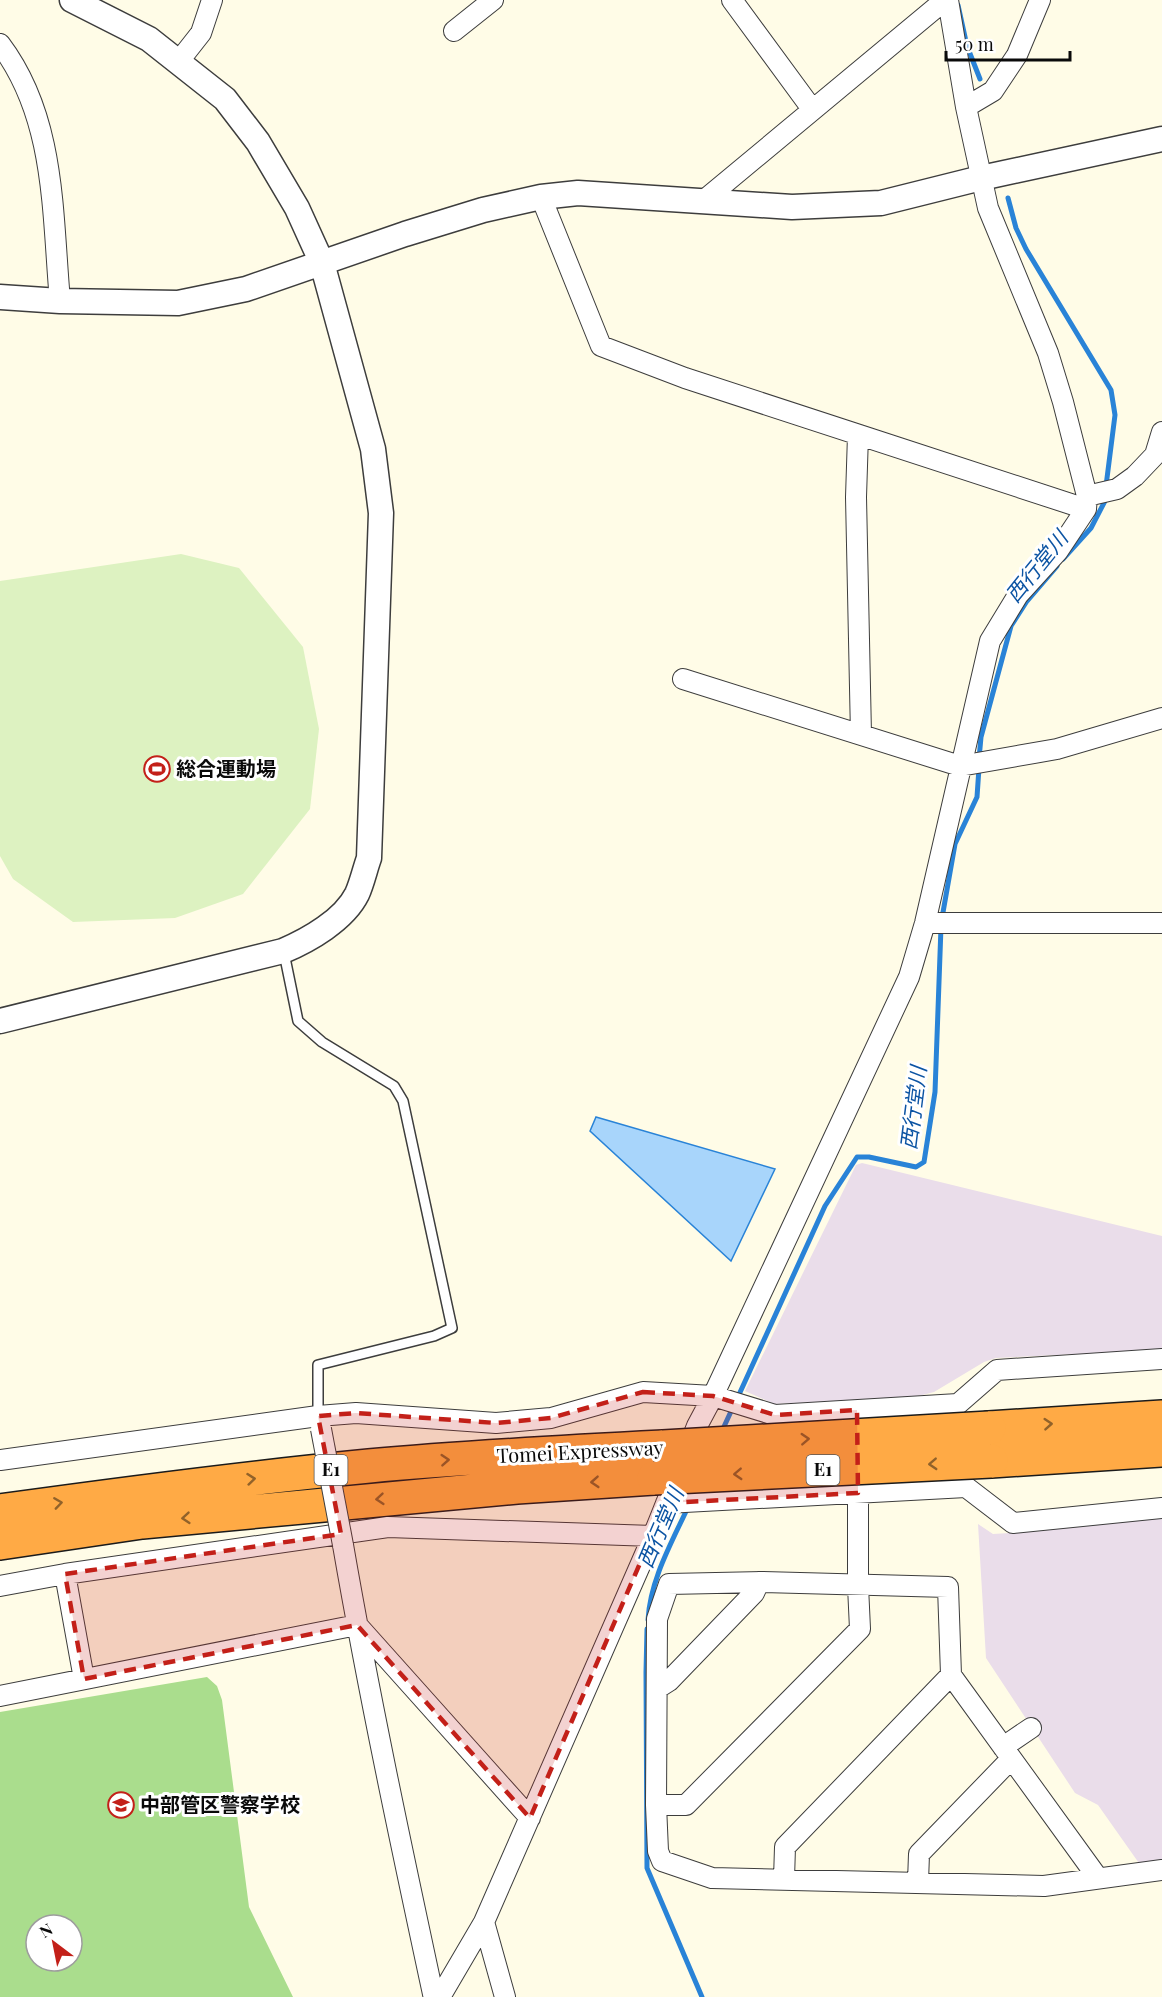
<svg xmlns="http://www.w3.org/2000/svg" width="1162" height="1997" viewBox="0 0 1162 1997" font-family="'Playfair Display','Noto Sans JP',serif">
<style>
.industrial{fill:#eaddea}
.forest{fill:#aadd8d;fill-rule:evenodd}
.pitch{fill:#ddf2c1}
.water{fill:#a8d5fb;stroke:#2983d7;stroke-width:1.5}
.lines{fill:none;stroke-linecap:round;stroke-linejoin:round}
.stream{stroke:#2983d7;stroke-width:5}
.service-casing{stroke:#3d3d3d;stroke-width:12}
.minor-casing{stroke:#3d3d3d;stroke-width:22}
.tertiary-casing{stroke:#3d3d3d;stroke-width:27}
.motorway-casing{stroke:#1b1b1b;stroke-width:36}
.service{stroke:#fff;stroke-width:9}
.minor{stroke:#fff;stroke-width:20}
.tertiary{stroke:#fff;stroke-width:24}
.motorway{stroke:#ffaa45;stroke-width:33}
.minor-bridge-casing{stroke:#3d3d3d;stroke-width:22;stroke-linecap:butt}
.motorway-bridge-casing{stroke:#1b1b1b;stroke-width:36;stroke-linecap:butt}
.minor-bridge{stroke:#fff;stroke-width:20}
.motorway-bridge{stroke:#ffaa45;stroke-width:33}
.oneway{stroke:#91622a}
.marked{fill:#c32019;fill-opacity:0.2;stroke:#c32019;stroke-width:4.5;stroke-dasharray:12 8;stroke-linejoin:round}
.labels{text-anchor:middle;stroke-width:6;stroke-linejoin:round;paint-order:stroke}
.shield{fill:#fff;stroke:#545454;stroke-width:1.5}
.shield-label{font-size:18px;font-weight:bold;fill:#0a0a0a}
.poi-label{font-size:20px;font-weight:bold;fill:#0a0a0a;stroke:#fff;text-anchor:start}
.street-label{font-size:20px;fill:#0a0a0a;stroke:#fff}
.water-label{font-size:21px;font-style:italic;fill:#0c54a3;stroke:#fff}
</style>
<rect width="100%" height="100%" fill="#fffce7"/>
<path class="industrial" d="M862 1163 1162 1236V1350L996 1358 984 1362 934 1392 907 1399 774 1404 745 1391 856 1165Z
M1162 1517V1863L1141 1866 1098 1805 1075 1793 986 1658 978 1524 993 1534 1041 1531 1084 1523Z"/>
<path class="forest" d="M207 1677 217 1686 222 1700 249 1907 293 1997H0V1712ZM36 1925H72V1961H36Z"/>
<path class="pitch" d="M181 554 239 568 303 647 319 729 310 809 243 894 175 918 73 922 13 879 0 856V581Z"/>
<path class="water" d="M596 1117 775 1169 731 1261 590 1131Z"/>
<g class="lines">
<path class="stream" d="M958 5 967 46 980 79
M1008 198 1016 228 1026 249 1111 390 1115 415 1106 486
M1063 559 1091 528 1106 499V495
M979 759 981 737 1011 626 1027 601 1057 566
M942 918 955 844 977 797 979 768
M737 1399 825 1206 857 1157H869L916 1167 924 1162 935 1092 941 927
M722 1431 733 1407
M648 1620C650 1580 672 1542 689 1505
M647 1629 646 1672 647 1868 702 1997"/>
<g class="service-casing">
<path id="service" d="M284 953 298 1021 322 1042 394 1086 403 1101 452 1328 434 1336 318 1365V1416"/>
</g>
<g class="minor-casing">
<path id="minor" d="M732 0 812 109
M454 31 493 0
M0 44C56 118 52 212 60 301
M179 61 201 33 212 0
M966 107 993 91 1017 55 1040 0
M541 197 601 346 685 378 1086 509
M702 202 945 0
M858 435 856 497 861 735
M1087 496 1117 489 1135 476 1155 455 1162 432
M683 679 960 766 1057 749 1162 718
M925 923H1162
M0 1460 318 1416 356 1413 496 1423 551 1418 643 1392 713 1396 775 1415 958 1404 997 1370 1162 1359
M666 1503 966 1487 1013 1523 1162 1508
M343 1545C369 1695 401 1845 433 1994L436 1997
M65 1574 84 1679
M0 1586 65 1574 388 1527 653 1536
M359 1627 530 1818
M658 1688 669 1681 754 1593 759 1582
M0 1696 357 1625
M1003 1747 1031 1728
M656 1805H686L860 1629 858 1586V1480
M1098 1878 951 1675 948 1587 763 1582 669 1584 657 1619 656 1805 658 1851 662 1861 712 1878 1044 1886 1162 1870
M784 1879 785 1847 951 1675
M918 1882 919 1854 1011 1759
M484 1922 505 1997
M440 1997 484 1922 653 1536 697 1426 713 1396 909 977 925 923 990 641 1018 595 1058 551 1086 509 1087 496 1063 402 1048 353 988 208 966 107 948 0"/>
</g>
<g class="tertiary-casing">
<path id="tertiary" d="M0 297 60 301 178 303 246 289 405 234 483 210 541 197 578 193 792 207 881 203 981 178 1162 139
M0 1021 283 951C309 940 344 920 357 894 362 883 365 869 369 858L381 513 373 449 322 263 297 208 258 142 225 99 149 39 72 0"/>
</g>
<g class="motorway-casing">
<path id="motorway" d="M989 1428 1162 1417
M991 1461 1162 1450
M0 1511C123 1494 245 1478 369 1466 467 1457 565 1452 663 1447
M0 1543 142 1522 517 1487 654 1478"/>
</g>
<use href="#service" class="service"/>
<use href="#minor" class="minor"/>
<use href="#tertiary" class="tertiary"/>
<use href="#motorway" class="motorway"/>
<g class="minor-bridge-casing">
<path id="minor-bridge" d="M321 1429 343 1545"/>
</g>
<g class="motorway-bridge-casing">
<path id="motorway-bridge" d="M663 1447 989 1428
M654 1478 991 1461"/>
</g>
<use href="#minor-bridge" class="minor-bridge"/>
<use href="#motorway-bridge" class="motorway-bridge"/>
</g>
<defs><path id="oneway-chevron" d="M-2-3.5L2.5 0L-2 3.5" fill="none" stroke-width="1.6" stroke-linecap="round" stroke-linejoin="round" transform="scale(1.5)"/></defs>
<g class="oneway">
<use href="#oneway-chevron" transform="translate(1048 1424) rotate(-4)"/>
<use href="#oneway-chevron" transform="translate(805 1439) rotate(-3)"/>
<use href="#oneway-chevron" transform="translate(445 1460) rotate(-4)"/>
<use href="#oneway-chevron" transform="translate(933 1464) rotate(177)"/>
<use href="#oneway-chevron" transform="translate(738 1474) rotate(177)"/>
<use href="#oneway-chevron" transform="translate(251 1479) rotate(-6)"/>
<use href="#oneway-chevron" transform="translate(595 1482) rotate(176)"/>
<use href="#oneway-chevron" transform="translate(380 1499) rotate(175)"/>
<use href="#oneway-chevron" transform="translate(58 1503) rotate(-8)"/>
<use href="#oneway-chevron" transform="translate(186 1518) rotate(175)"/>
</g>
<path class="marked" d="M643 1392 713 1396 775 1415 857 1410 858 1493 666 1503 530 1818 357 1625 84 1679 65 1574 341 1534 318 1416 356 1413 496 1423 551 1418Z"/>
<defs>
<g id="stadium-ring" transform="scale(1.35)"><circle r="9.5" fill="#fff" stroke="#c32019" stroke-width="1.5"/><path d="M0-5a6.5 5 0 1 0 0 10a6.5 5 0 1 0 0-10ZM-3.5-1.8h7v3.6h-7Z" fill="#c32019"/></g>
<g id="university-ring" transform="scale(1.35)"><circle r="9.5" fill="#fff" stroke="#c32019" stroke-width="1.5"/><path d="M0-5L7-2L0 1L-7-2ZM-4 1L0 2.5L4 1V4Q0 6-4 4Z" fill="#c32019"/></g>
</defs>
<g fill-rule="evenodd">
<use href="#stadium-ring" x="157" y="769"/>
<use href="#university-ring" x="121" y="1805"/>
</g>
<g class="labels">
<g class="shield">
<rect x="314.5" y="1455" width="33" height="30" rx="4.5"/>
<rect x="806.5" y="1455" width="33" height="30" rx="4.5"/>
</g>
<g class="shield-label">
<text x="331" y="1476">E1</text>
<text x="823" y="1476">E1</text>
</g>
<g class="poi-label">
<text x="176" y="776">総合運動場</text>
<text x="140" y="1812">中部管区警察学校</text>
</g>
<g class="street-label">
<text transform="translate(580 1452) rotate(-3)" y="7">Tomei Expressway</text>
</g>
<g class="water-label">
<text transform="translate(1037 567) rotate(-51)" y="7">西行堂川</text>
<text transform="translate(914 1108) rotate(-83)" y="7">西行堂川</text>
<text transform="translate(661 1528) rotate(-67)" y="7">西行堂川</text>
</g>
</g>
<g transform="translate(54 1943) rotate(328)"><circle r="28" fill="#ffffff" stroke="#9d9d9d" stroke-width="1.5"/>
<path d="M0-4.5L10 22L0 15L-10 22Z" fill="#c32019"/>
<text y="-9" font-size="16" font-weight="bold" text-anchor="middle" fill="#0a0a0a">N</text>
</g>
<path d="M946 51v9h124v-9" fill="none" stroke="#0a0a0a" stroke-width="3"/>
<text x="955" y="51" font-size="18" fill="#0a0a0a" stroke="#ffffff" stroke-width="4.5" paint-order="stroke">50 m</text>
</svg>
